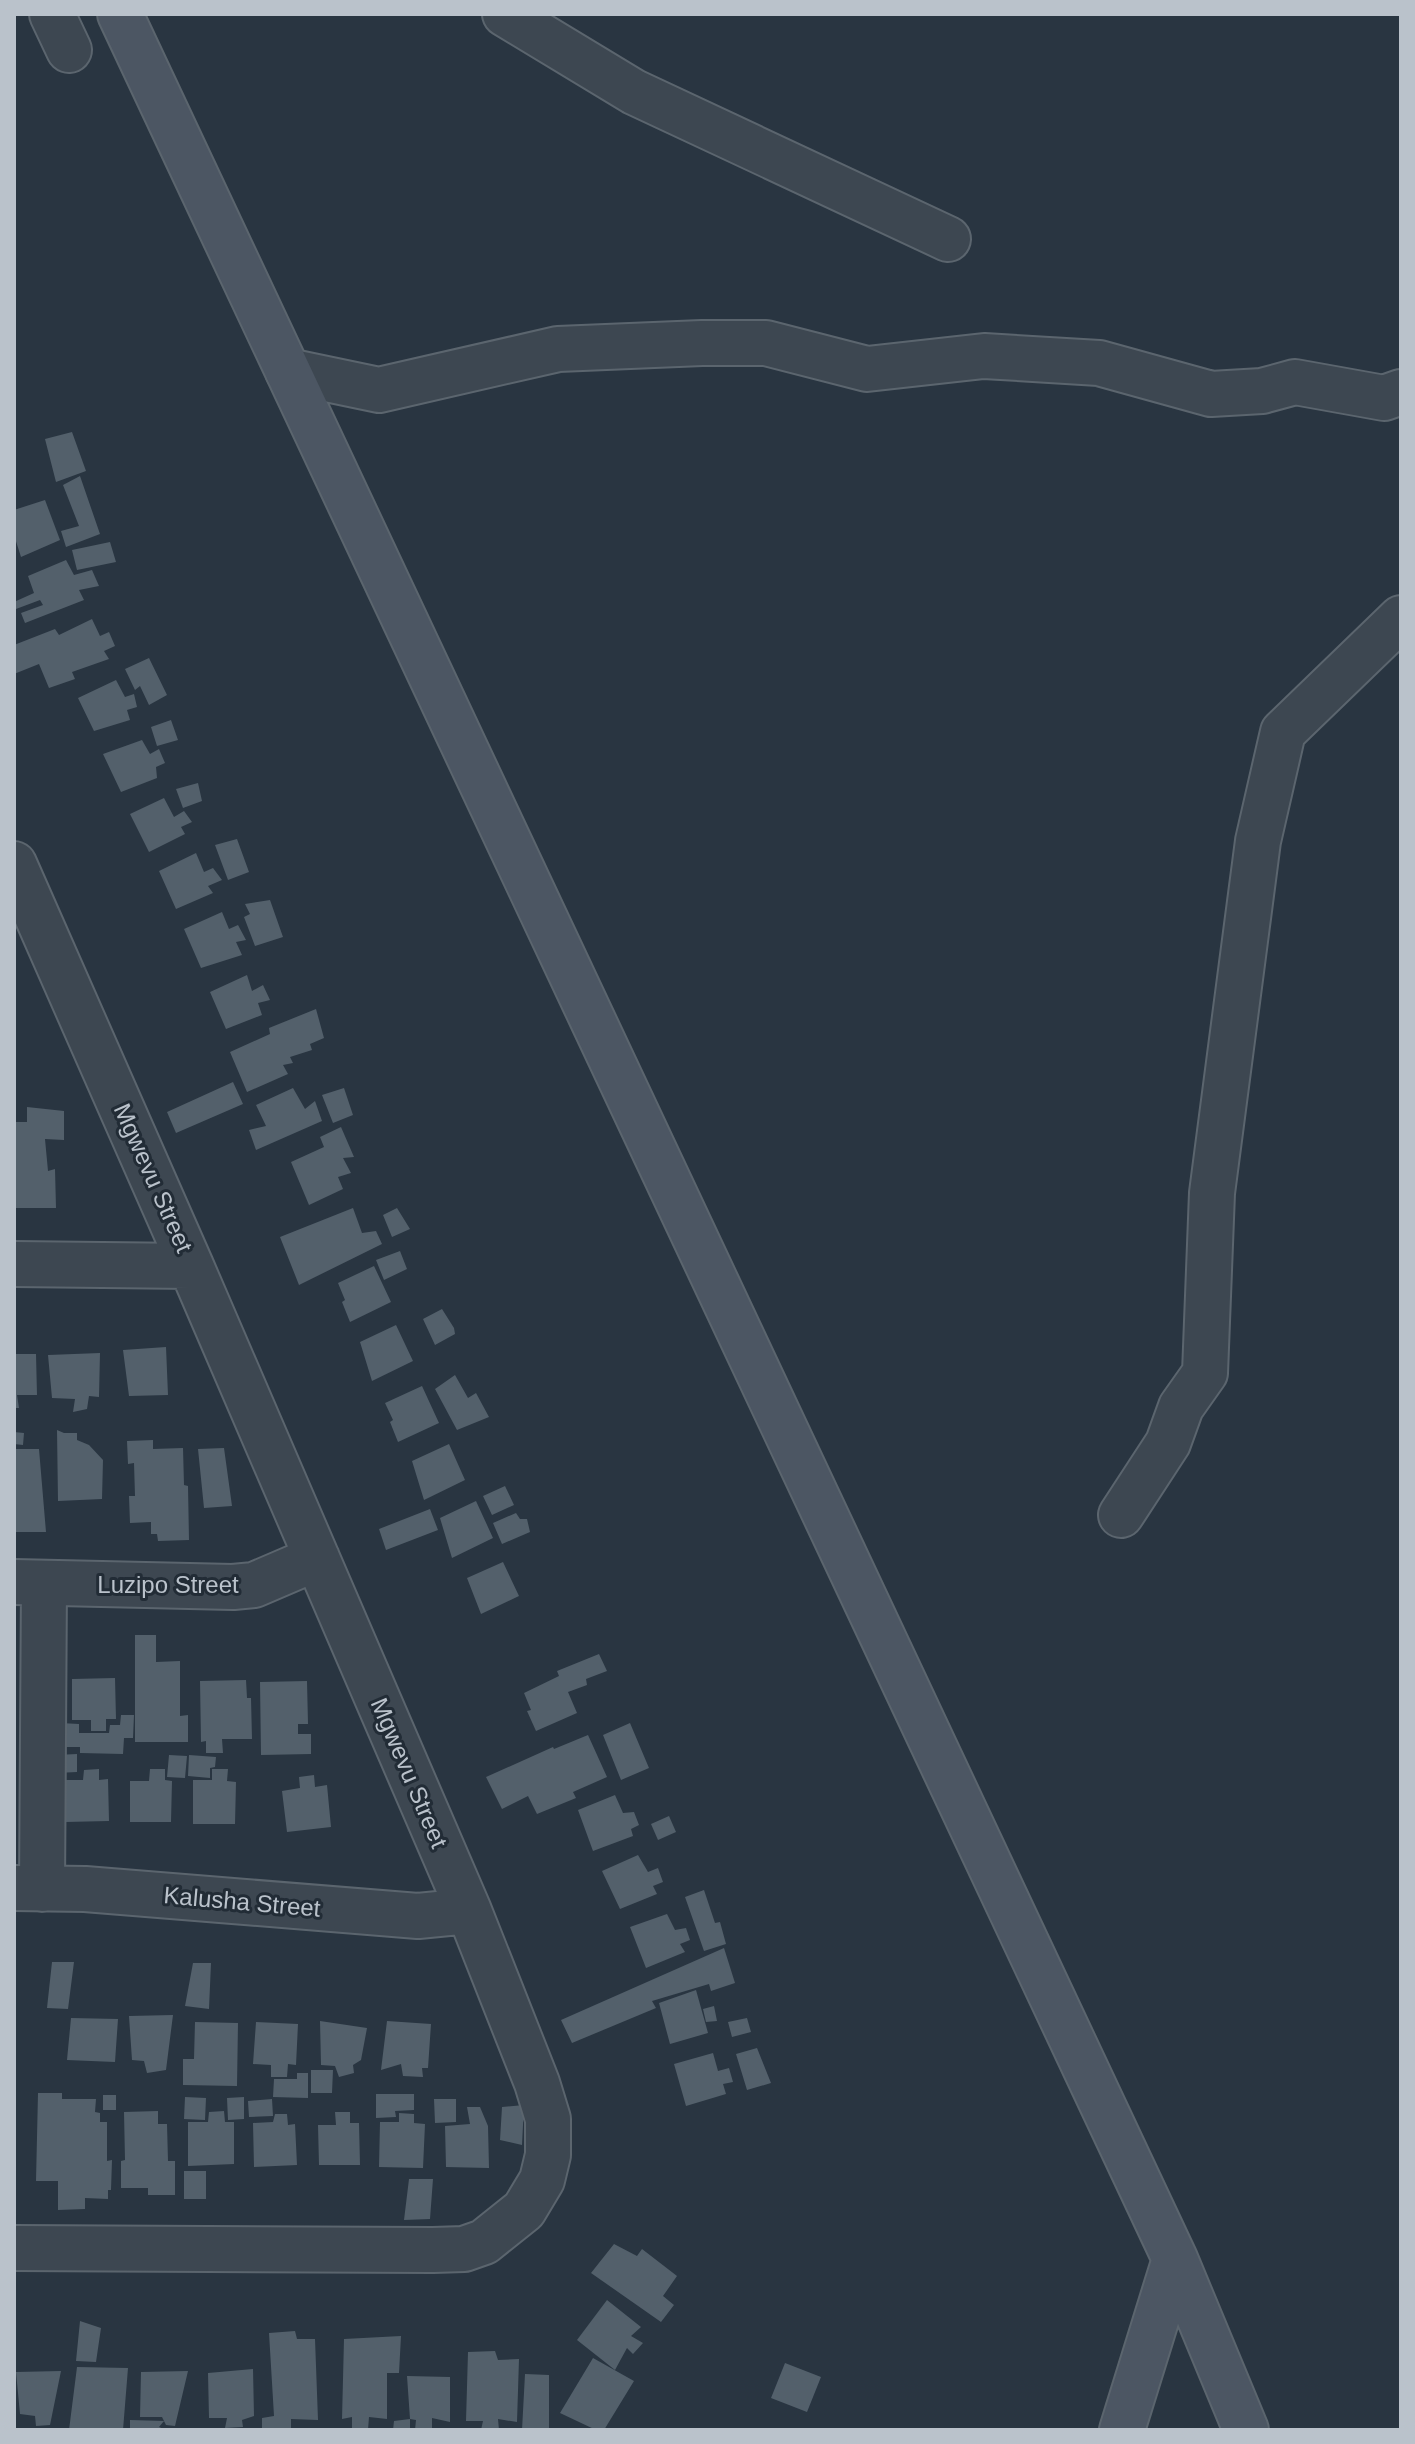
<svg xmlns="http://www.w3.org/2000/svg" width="1415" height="2444" viewBox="0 0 1415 2444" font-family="Arial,sans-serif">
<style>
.building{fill:#53606b}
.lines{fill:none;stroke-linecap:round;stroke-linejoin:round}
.minor-casing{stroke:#5b656e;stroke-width:48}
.secondary-casing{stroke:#5b656e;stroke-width:48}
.minor{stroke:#3d4751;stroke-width:44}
.secondary{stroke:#4c5663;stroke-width:44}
.labels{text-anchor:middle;stroke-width:6;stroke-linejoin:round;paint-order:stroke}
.street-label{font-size:24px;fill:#bac2cb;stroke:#222c36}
</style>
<rect width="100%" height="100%" fill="#293541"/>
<path class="building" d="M72 432 86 471 56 482 45 439Z
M80 476 100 534 66 547 61 531 79 526 63 485Z
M45 500 60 540 21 557 14 535V510Z
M110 542 116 562 77 570 72 550Z
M66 560 74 575 92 570 99 586 79 590 84 600 25 623 21 613 43 605 40 600 16 609 14 602 34 593 28 576Z
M92 619 100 636 109 632 115 646 104 651 109 659 72 672 75 679 49 688 39 664 14 674V645L55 629 59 635Z
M149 658 167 695 149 705 140 686 135 690 125 669Z
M116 680 125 697 134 694 137 707 127 710 130 720 94 731 78 698Z
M171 720 178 740 157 746 151 727Z
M142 740 150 754 159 749 165 763 156 767 157 778 121 792 103 754Z
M198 783 202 801 183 808 176 789Z
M164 798 174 817 184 811 192 822 181 827 185 834 149 852 130 814Z
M237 839 249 872 228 880 215 845Z
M196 853 204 872 213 868 222 880 208 886 213 893 176 909 159 871Z
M270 900 283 937 255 946 244 917 250 914 245 904Z
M222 912 229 929 238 925 246 940 236 942 242 955 201 968 184 929Z
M247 975 252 991 263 985 270 1000 258 1003 262 1015 226 1029 210 992Z
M316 1009 324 1038 310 1044 312 1050 290 1057 293 1063 283 1065 288 1074 247 1092 230 1052 270 1034 269 1028Z
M233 1082 243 1104 176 1133 167 1112Z
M293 1088 305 1109 315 1101 322 1121 256 1150 249 1130 266 1126 256 1105Z
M344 1088 353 1115 333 1123 322 1095Z
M27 1107 64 1111V1140L45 1139 48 1171 55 1169 56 1208H14V1122H27Z
M341 1127 354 1157 343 1158 351 1173 338 1177 343 1189 309 1205 291 1162 324 1147 320 1137Z
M353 1208 362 1233 376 1231 382 1244 299 1285 280 1237Z
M397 1208 410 1229 392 1237 383 1215Z
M400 1251 407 1269 384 1280 376 1260Z
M374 1266 391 1302 350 1322 342 1302 345 1300 338 1283Z
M442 1309 454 1328 455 1334 435 1345 423 1319Z
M396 1325 413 1361 372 1381 360 1342Z
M166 1347 168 1395 129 1396 123 1350Z
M100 1353 99 1397 89 1396 87 1409 73 1412 75 1399 52 1398 48 1355Z
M14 1354H36L37 1395H17L19 1408H14Z
M455 1375 468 1398 476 1393 489 1417 457 1430 435 1389Z
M422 1386 439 1423 398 1442 390 1422 393 1420 385 1403Z
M57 1430 64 1433H77V1440L89 1445 103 1460 102 1499 58 1501Z
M14 1432 24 1433 23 1445 14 1444Z
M153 1440V1449L183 1448 184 1485 188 1486 189 1540 158 1541 157 1534H151V1522L130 1523 129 1496H135L134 1463 128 1464 127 1441Z
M449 1444 465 1480 424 1500 412 1461Z
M224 1448 232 1506 204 1508 198 1449Z
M14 1449H39L46 1532H14Z
M505 1486 514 1505 492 1515 483 1496Z
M476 1501 493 1538 452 1558 440 1518Z
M430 1509 438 1530 386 1550 379 1529Z
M516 1513 520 1519H527L530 1532 502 1544 493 1523Z
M503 1562 519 1596 481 1614 467 1578Z
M135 1635H156V1662L180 1661V1716L188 1715V1742H135Z
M599 1654 607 1671 586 1679 587 1685 568 1692 577 1713 536 1731 527 1711 531 1710 524 1693 559 1676 557 1671Z
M115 1678 116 1719H106V1731H91V1720H72V1679Z
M246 1680 247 1698H251L252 1739H222L223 1753H206V1741L201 1742 200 1681Z
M307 1681 308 1724H298V1734H311V1754L261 1755 260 1682Z
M121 1715H134L133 1738H124L123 1754 80 1753V1747H60V1723L79 1724V1733H109L110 1725H120Z
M630 1723 649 1768 621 1780 603 1735Z
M588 1735 607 1777 573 1792 576 1798 537 1814 528 1796 502 1809 486 1777 553 1747 554 1749Z
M77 1754V1772L57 1773 56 1755Z
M169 1755 187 1756 185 1778 167 1777Z
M189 1755 216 1757 215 1767 210 1768V1778L188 1776Z
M99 1769V1780L108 1779 109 1821 65 1822V1780H83L84 1770Z
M150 1769H165V1780L172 1781 171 1822H130V1781H149Z
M212 1769H228L227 1781 236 1782 235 1824H193V1780H212Z
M314 1775 315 1787 327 1785 331 1827 287 1832 282 1791 300 1788 299 1777Z
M615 1795 623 1813 634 1812 639 1825 631 1829 633 1836 593 1851 578 1810Z
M669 1816 676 1832 658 1840 651 1824Z
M638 1855 648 1872 658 1868 663 1882 653 1886 657 1894 620 1909 602 1871Z
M704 1890 715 1923 720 1922 726 1944 704 1951 685 1897Z
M667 1914 675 1930 686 1928 690 1940 680 1944 685 1952 646 1968 630 1927Z
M724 1948 735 1983 711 1991 709 1984 652 2001 656 2008 572 2043 561 2020Z
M52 1962H74L68 2009 47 2008Z
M193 1963H211L209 2009 185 2006Z
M696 1990 708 2033 670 2044 659 2003Z
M714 2006 717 2021 706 2022 703 2009Z
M173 2015 166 2070 147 2073 144 2061 132 2060 129 2016Z
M71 2018 118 2019 115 2062 67 2060Z
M747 2018 751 2032 732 2037 728 2022Z
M320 2021 367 2028 361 2060 353 2065 354 2073 339 2077 335 2066 321 2065Z
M387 2021 431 2024 428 2068H422L423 2077 403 2076 401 2064 381 2070Z
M195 2022 238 2023 237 2086 183 2085V2059H194Z
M256 2022 298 2024 296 2065 288 2064 287 2077H271V2065L253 2064Z
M757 2048 771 2083 747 2090 736 2054Z
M713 2053 718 2071 729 2068 733 2082 723 2084 726 2094 686 2106 674 2064Z
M311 2070H333L332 2093H311Z
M297 2073H308V2098L273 2097 274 2079H297Z
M38 2093H62V2099H96L95 2112 100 2113V2122H107V2161L112 2160 111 2190H108V2199L85 2198V2209L58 2210V2181H36Z
M376 2094H414V2110L395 2111 396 2117 376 2118Z
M103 2095H116V2110H103Z
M185 2097 206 2098 205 2120 184 2119Z
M244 2097V2119L228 2120 227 2098Z
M272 2099 273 2116 249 2117 248 2101Z
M434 2099H456V2122L435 2123Z
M524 2105 522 2145 500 2140 502 2107Z
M467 2107H480L488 2126 489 2168 446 2167 445 2126 470 2124Z
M158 2111V2124H167L168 2161H175V2195H148V2188H121V2161L125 2160 124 2112Z
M224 2111 225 2122H234V2164L188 2166V2122H208L209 2112Z
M335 2112H350V2123H359L360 2165H319L318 2125H336Z
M399 2113 414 2114V2123L425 2124 423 2168 379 2167 380 2122H399Z
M275 2114H287L288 2125 295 2124 297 2165 254 2167 253 2123 273 2122Z
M184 2171H206V2199H184Z
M409 2179H433L430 2219 404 2220Z
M614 2244 637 2256 642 2249 677 2276 663 2296 674 2305 661 2322 591 2273Z
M607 2300 641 2327 631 2336 643 2343 633 2354 627 2348 615 2370 577 2340Z
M80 2321 101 2328 96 2362 76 2361Z
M295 2331 297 2339H315L318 2420 291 2419V2430H262V2418L274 2416 269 2333Z
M401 2336 399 2373H387V2419L369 2417 368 2430 352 2429V2417L342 2419 344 2339Z
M495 2351 498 2360 519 2359 517 2422 498 2419 499 2430H481L483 2421H466L468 2352Z
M593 2358 634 2381 604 2430H596L560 2413Z
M785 2363 821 2377 807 2412 771 2398Z
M77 2367 128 2368 123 2430H69Z
M253 2369 254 2416 242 2420 243 2427 225 2428 227 2418H209L208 2373Z
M61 2371 50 2425 36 2426 35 2416 20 2414 16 2372Z
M188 2371 175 2426 166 2425 162 2417H140L141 2372Z
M525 2374 549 2375V2430H522Z
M407 2376 450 2377V2422L432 2418V2430H415L416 2420 410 2419Z
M410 2419V2430H393L394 2421Z
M130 2420 164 2421 159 2427 166 2430H130Z"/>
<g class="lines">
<g class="minor-casing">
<path id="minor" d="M52 14 69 50
M505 14 634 92 948 239
M288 371 379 390 558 349 702 343H766L867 369 984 356 1099 363 1211 394 1262 391 1295 382 1384 398 1401 392
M14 864 191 1266 469 1911 537 2083 548 2119V2155L542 2180 524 2210 484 2242 464 2249 433 2250 14 2248
M14 1264 191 1266
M1121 1515 1168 1443 1181 1407 1205 1373 1212 1193 1258 841 1283 732 1401 618
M14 1582 233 1587 254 1585 317 1558
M14 1888 85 1889 418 1916 469 1911
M42 1889 44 1583"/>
</g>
<g class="secondary-casing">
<path id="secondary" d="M120 14 1175 2259 1246 2430
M1122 2430 1175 2259"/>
</g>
<use href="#minor" class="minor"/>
<use href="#secondary" class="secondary"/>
</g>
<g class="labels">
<g class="street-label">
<text transform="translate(153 1178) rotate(66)" y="8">Mgwevu Street</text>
<text x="168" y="1593">Luzipo Street</text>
<text transform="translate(409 1773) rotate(67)" y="8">Mgwevu Street</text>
<text transform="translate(242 1902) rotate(5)" y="8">Kalusha Street</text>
</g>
</g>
<rect width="1415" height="2444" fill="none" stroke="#bac2cb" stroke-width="32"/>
</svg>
